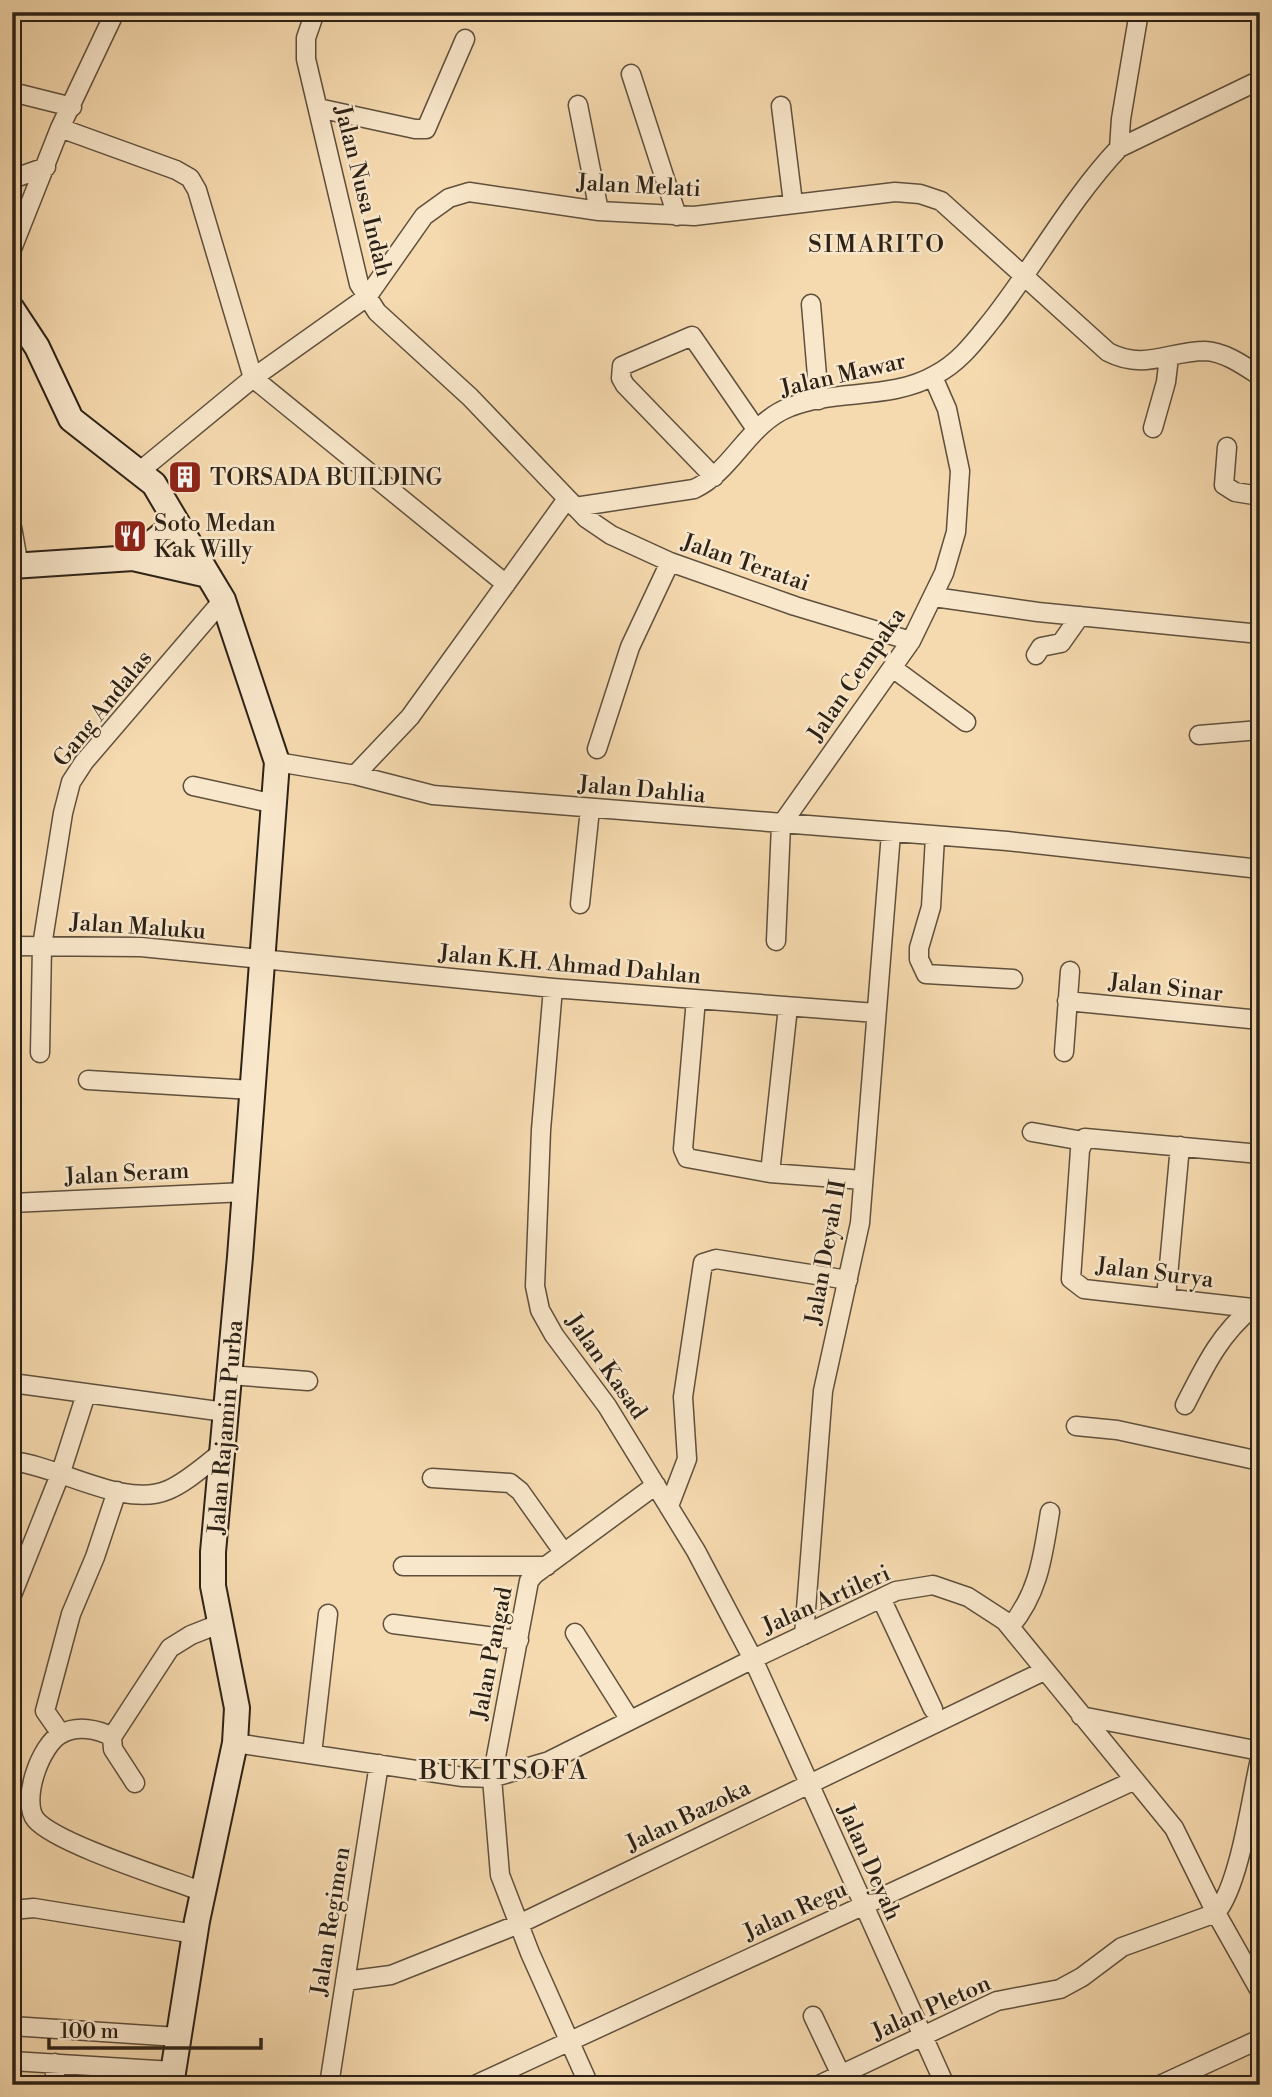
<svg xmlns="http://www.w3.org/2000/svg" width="1272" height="2097" viewBox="0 0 1272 2097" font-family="'Libre Bodoni',serif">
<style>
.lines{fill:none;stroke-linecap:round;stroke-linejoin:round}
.street-casing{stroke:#5e503d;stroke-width:21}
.secondary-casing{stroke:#2c2217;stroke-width:28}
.street{stroke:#f9e7cb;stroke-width:18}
.secondary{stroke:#f9e7cb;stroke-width:24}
.labels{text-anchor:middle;stroke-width:5;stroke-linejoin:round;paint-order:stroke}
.street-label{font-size:23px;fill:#2c2217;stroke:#f9e7cb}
.poi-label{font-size:23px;fill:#2c2217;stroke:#f9e7cb;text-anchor:start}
.neighbourhood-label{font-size:24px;letter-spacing:2px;fill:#2c2217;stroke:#f9e7cb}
.quarter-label{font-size:26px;letter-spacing:2px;fill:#2c2217;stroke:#f9e7cb}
</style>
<rect width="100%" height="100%" fill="#f6daaf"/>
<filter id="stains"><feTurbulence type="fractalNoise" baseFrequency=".00286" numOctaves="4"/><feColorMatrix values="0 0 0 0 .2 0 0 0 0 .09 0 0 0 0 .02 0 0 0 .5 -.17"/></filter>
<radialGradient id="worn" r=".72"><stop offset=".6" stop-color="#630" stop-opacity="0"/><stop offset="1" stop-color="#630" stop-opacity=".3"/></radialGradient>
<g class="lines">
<g class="street-casing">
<path id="street" d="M315 12 306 38V59L359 284 377 312 470 397 586 518 611 535 670 562 795 606 911 641
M631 74 677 216
M12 92 72 107
M578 105 599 211
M781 106 793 203
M318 108 415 129H426L465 39
M60 128 176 170 190 178 197 190 253 378 506 584
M1119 148 1121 119 1139 12
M12 179 46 167
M12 249 60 128 115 12
M811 304 819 400
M1153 428 1166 382 1169 357
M1227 447 1224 485 1235 492 1260 496
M140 471 253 378 367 297 424 216 449 198 469 192 599 211 694 216 895 192 920 194 941 201 1108 352C1145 371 1168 351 1205 351 1225 352 1243 365 1260 376
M714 477 625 385 621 378 622 366 692 336 756 429
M575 507 694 489C733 471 748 423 790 407 834 389 892 400 935 375 960 362 975 341 992 320 1036 264 1070 200 1119 148L1260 80
M12 527 19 566
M934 597 1038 612 1260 634
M1036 655 1041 647 1061 643 1080 616
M894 669 966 722
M1199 735 1260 730
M597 749 630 647 670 562
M277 762 355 775 433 795 1007 841 1260 869
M355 775 410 717 567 499
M193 786 275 804
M935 837 931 907 919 948V959L926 974 1013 979
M580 904 590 809
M776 941 781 825 911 641 944 573 956 532 960 471 947 409 933 377
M12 946 141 947 553 988 876 1013
M553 988 541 1130 535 1286 540 1310 554 1335 607 1406 696 1551 753 1659 945 2085
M696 999 683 1149 687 1158 770 1173 863 1180
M1067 1001 1260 1020
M1064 1052 1070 971
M40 1053 42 946 63 813 71 782 84 762 223 600
M88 1080 252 1090
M1032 1132 1083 1141
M1260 1154 1085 1138 1080 1150 1071 1279 1084 1289 1252 1308 1260 1306
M770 1173 788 1007
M12 1203 245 1192
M1166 1298 1180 1146
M229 1375 308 1381
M12 1383 225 1412
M1185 1405C1204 1368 1219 1335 1252 1308
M1076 1426 1117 1430 1260 1461
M12 1461C59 1466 124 1509 168 1490 187 1482 205 1465 221 1453
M432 1478 510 1483 520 1491 564 1553
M669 1506 687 1459 683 1397 703 1263 716 1259 848 1280
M403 1566H547
M12 1595 61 1472 86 1394
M881 1598 933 1709
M393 1624 519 1640
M1010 1627C1039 1593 1043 1555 1050 1512
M575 1633 630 1720
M804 1635 823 1391 860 1223 891 833
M1081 1716 1260 1751
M61 1734 45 1711 71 1614 95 1557 117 1491
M112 1737C98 1729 77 1725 61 1734 41 1744 20 1801 36 1820 57 1844 169 1879 203 1892
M235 1743 463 1777 492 1778 549 1761 753 1659 896 1591 933 1585 968 1597 1005 1621 1174 1828 1216 1913 1260 1991
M312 1754 328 1614
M135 1783 113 1749 112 1737 170 1648 191 1635 219 1624
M12 1910 34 1908 195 1934
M345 1981 391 1975 519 1924 1044 1671
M813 2016 841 2075
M12 2026 178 2037
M12 2061 173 2071
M55 2063V2085
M329 2085 379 1764
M475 2085 1135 1780
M589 2085 530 1953 500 1875 492 1778 529 1581 535 1574 656 1485
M819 2085 997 2001 1060 1989 1082 1977 1122 1947 1216 1913C1240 1884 1251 1798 1260 1759
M1160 2085 1260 2039"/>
</g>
<g class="secondary-casing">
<path id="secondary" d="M12 309 37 347 71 419 154 484 208 575 223 600 277 762 240 1257 213 1552V1586L237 1708 235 1743 197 1921 171 2085
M133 558 177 523
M12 566 133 558 208 575"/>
</g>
<use href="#street" class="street"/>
<use href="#secondary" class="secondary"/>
</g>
<defs>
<g id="building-square" transform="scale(1.75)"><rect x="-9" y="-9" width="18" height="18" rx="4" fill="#8f2418" stroke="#f9e7cb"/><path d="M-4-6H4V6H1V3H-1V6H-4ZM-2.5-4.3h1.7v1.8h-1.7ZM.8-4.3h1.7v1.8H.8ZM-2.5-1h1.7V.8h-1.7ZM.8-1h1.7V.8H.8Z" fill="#fff"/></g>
<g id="restaurant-square" transform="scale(1.75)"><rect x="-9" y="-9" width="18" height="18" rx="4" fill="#8f2418" stroke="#f9e7cb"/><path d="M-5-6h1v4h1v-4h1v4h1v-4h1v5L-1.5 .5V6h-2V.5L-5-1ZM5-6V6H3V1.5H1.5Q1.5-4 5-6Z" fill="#fff"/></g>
</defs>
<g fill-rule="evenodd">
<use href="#building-square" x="185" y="477"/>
<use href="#restaurant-square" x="130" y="536"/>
</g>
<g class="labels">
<g class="street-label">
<text transform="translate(639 185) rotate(3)" y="8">Jalan Melati</text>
<text transform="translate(364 191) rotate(76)" y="8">Jalan Nusa Indah</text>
<text transform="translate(843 374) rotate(-13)" y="8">Jalan Mawar</text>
<text transform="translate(746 562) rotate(19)" y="8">Jalan Teratai</text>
<text transform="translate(856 674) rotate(-56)" y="8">Jalan Cempaka</text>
<text transform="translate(102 708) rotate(-51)" y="8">Gang Andalas</text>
<text transform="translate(642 789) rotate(5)" y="8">Jalan Dahlia</text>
<text transform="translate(138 926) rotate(4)" y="8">Jalan Maluku</text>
<text transform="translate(570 964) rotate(5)" y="8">Jalan K.H. Ahmad Dahlan</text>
<text transform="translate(1166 987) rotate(6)" y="8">Jalan Sinar</text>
<text transform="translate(127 1173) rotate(-3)" y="8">Jalan Seram</text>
<text transform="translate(825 1252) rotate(-80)" y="8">Jalan Deyah II</text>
<text transform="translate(1155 1272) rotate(7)" y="8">Jalan Surya</text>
<text transform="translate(607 1366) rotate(55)" y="8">Jalan Kasad</text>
<text transform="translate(225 1427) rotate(-85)" y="8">Jalan Rajamin Purba</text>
<text transform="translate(826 1599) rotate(-24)" y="8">Jalan Artileri</text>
<text transform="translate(491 1653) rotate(-79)" y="8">Jalan Pangad</text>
<text transform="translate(688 1815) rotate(-26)" y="8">Jalan Bazoka</text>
<text transform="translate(870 1862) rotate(66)" y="8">Jalan Deyah</text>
<text transform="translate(795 1910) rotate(-25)" y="8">Jalan Regu</text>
<text transform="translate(330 1921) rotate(-81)" y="8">Jalan Regimen</text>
<text transform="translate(931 2007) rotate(-24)" y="8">Jalan Pleton</text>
</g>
<g class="poi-label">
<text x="210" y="485">TORSADA BUILDING</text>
<text x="154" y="531">Soto Medan<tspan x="154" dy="26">Kak Willy</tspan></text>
</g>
<g class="neighbourhood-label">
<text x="877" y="252">SIMARITO</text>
</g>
<g class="quarter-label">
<text x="504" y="1779">BUKITSOFA</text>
</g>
</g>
<rect width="1272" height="2097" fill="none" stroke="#f6daaf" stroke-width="42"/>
<rect x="14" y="14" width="1244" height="2069" fill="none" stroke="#2c2217" stroke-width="3.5"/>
<rect x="21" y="21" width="1230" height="2055" fill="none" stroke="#2c2217" stroke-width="2"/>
<path d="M49 2038v10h212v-10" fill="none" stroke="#2c2217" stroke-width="3.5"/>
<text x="60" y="2038" font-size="21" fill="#2c2217" stroke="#f9e7cb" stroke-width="5" paint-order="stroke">100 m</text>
<rect width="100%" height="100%" filter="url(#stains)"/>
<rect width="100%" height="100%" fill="url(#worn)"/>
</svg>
